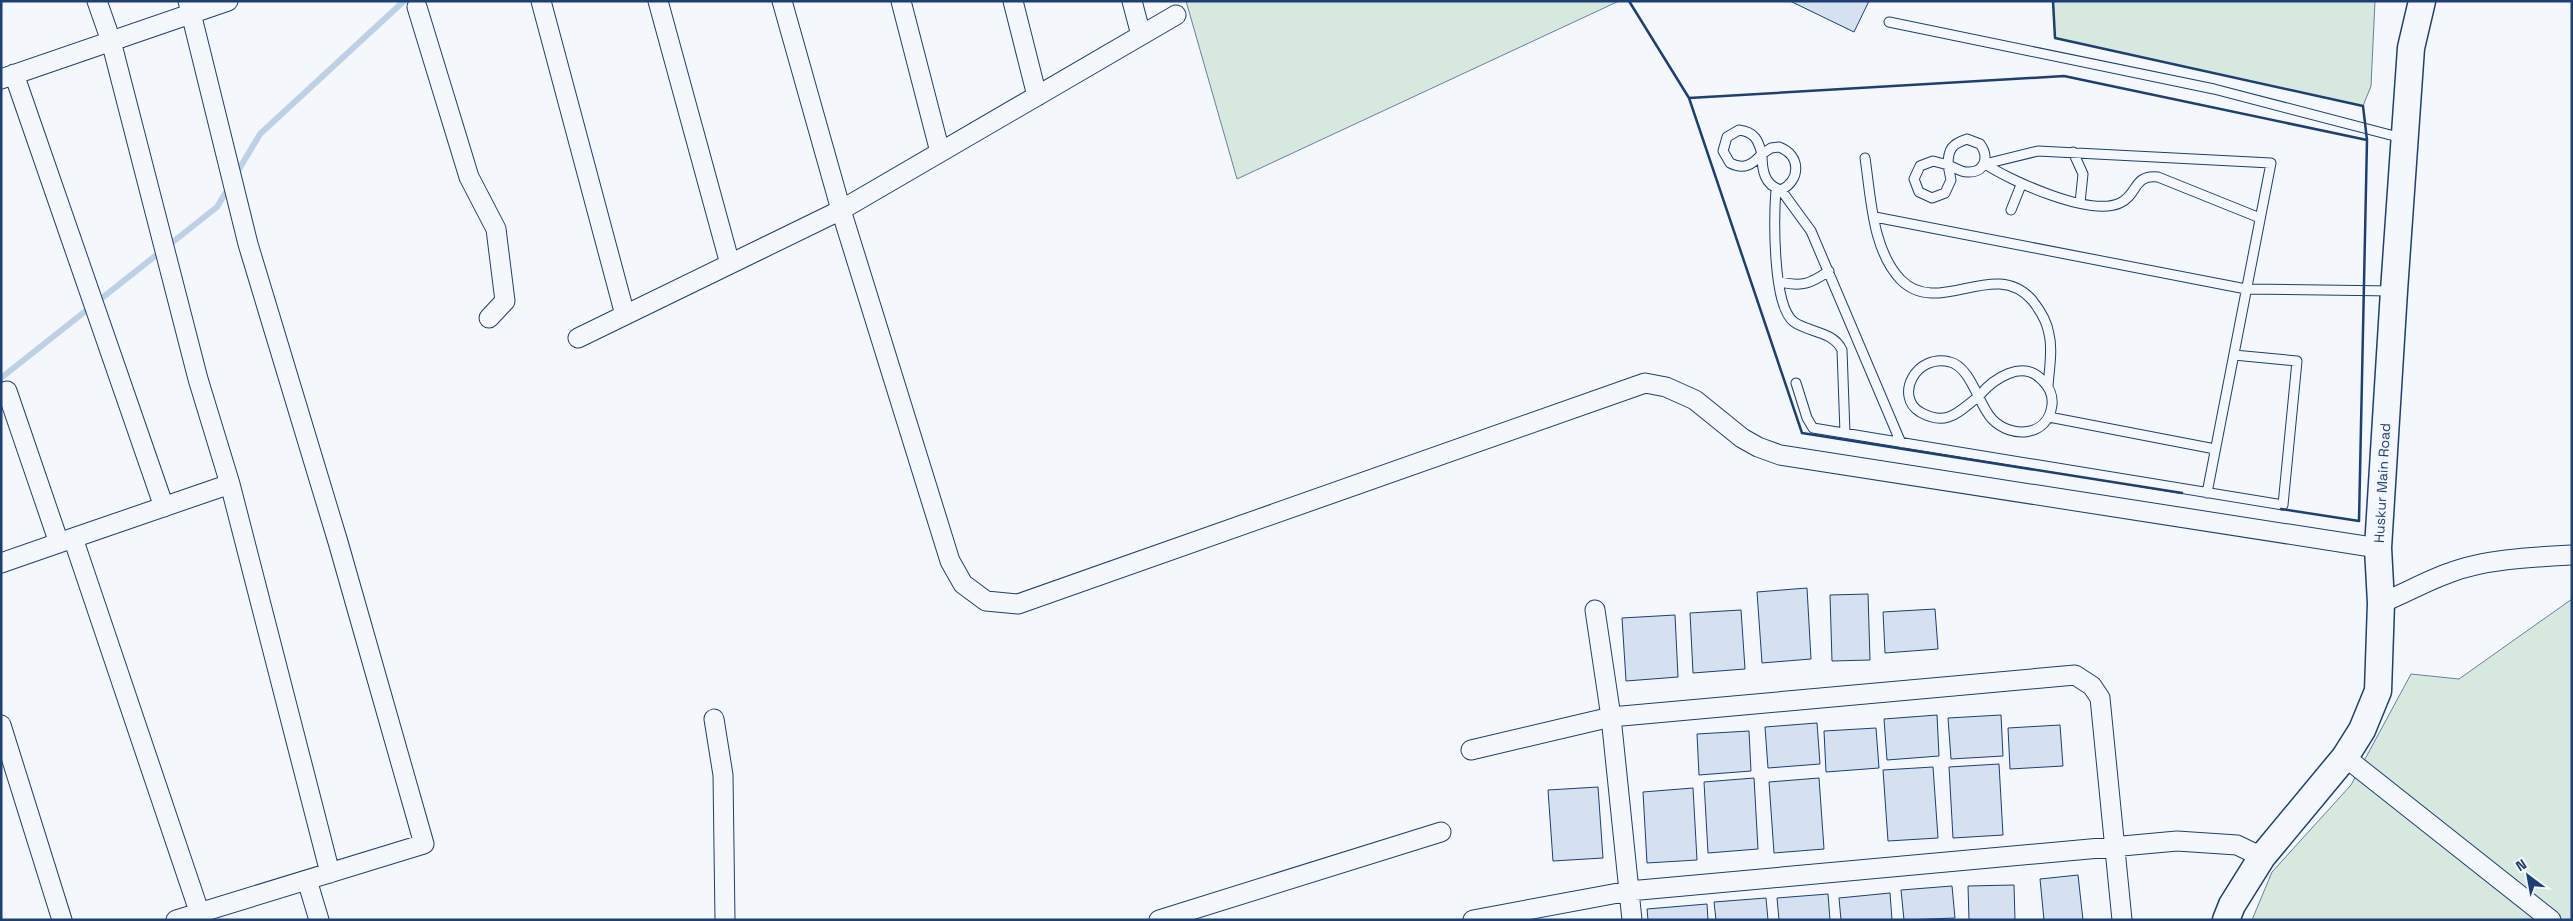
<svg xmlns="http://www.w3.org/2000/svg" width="2573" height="921" viewBox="0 0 2573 921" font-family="'Space Grotesk',sans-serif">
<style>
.green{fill:#d7e8df;stroke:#687fa3}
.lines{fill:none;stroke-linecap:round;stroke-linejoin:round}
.stream{stroke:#bed0e5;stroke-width:6}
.building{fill:#d5e0f0;stroke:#1d3f73}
.service-casing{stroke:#1d3f73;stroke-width:11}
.minor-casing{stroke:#1d3f73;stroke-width:21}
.secondary-casing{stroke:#1d3f73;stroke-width:29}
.service{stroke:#f4f7fb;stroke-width:9}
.minor{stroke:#f4f7fb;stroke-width:19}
.secondary{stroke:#f4f7fb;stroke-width:26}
.wall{stroke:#1d3f73;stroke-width:2.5}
.labels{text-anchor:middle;stroke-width:4;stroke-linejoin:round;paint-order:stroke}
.street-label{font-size:14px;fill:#1d3f73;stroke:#f4f7fb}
</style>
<rect width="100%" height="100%" fill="#f4f7fb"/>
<path class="green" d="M1186 1H1619L1237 179Z
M2053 1H2375L2371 86 2363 106 2055 38Z
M2572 599V920H2252L2272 872 2351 785 2411 674 2459 679Z"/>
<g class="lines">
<path class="stream" d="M235 176 260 134 404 1
M1 378 217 207 229 187"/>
</g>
<path class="building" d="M1790 1H1869L1854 32Z
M1807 588 1811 659 1762 663 1757 592Z
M1868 594 1870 660 1832 661 1830 595Z
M1935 609 1938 649 1885 653 1883 612Z
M1741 610 1745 669 1693 673 1690 613Z
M1675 615 1678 677 1626 681 1622 618Z
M1937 715 1939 756 1887 760 1884 719Z
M2001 715 2003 756 1951 759 1948 718Z
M1817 723 1820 764 1768 768 1765 727Z
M2060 725 2063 766 2010 769 2008 728Z
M1876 728 1879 768 1826 772 1824 731Z
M1749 731 1751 771 1699 775 1697 734Z
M1999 764 2003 835 1953 838 1949 767Z
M1933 767 1938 838 1888 841 1883 770Z
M1754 778 1758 849 1708 853 1704 782Z
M1819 778 1824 849 1774 853 1769 782Z
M1598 787 1603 858 1553 861 1548 790Z
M1693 788 1697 860 1647 863 1643 792Z
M2078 875 2083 920H2044L2040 879Z
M2014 885 2015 920H1969L1968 886Z
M1952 886 1955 918 1904 920 1901 890Z
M1890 893 1892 920H1841L1839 898Z
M1828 894 1830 920H1779L1777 898Z
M1766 898 1768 920H1716L1714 902Z
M1707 904 1708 920H1648L1647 909Z"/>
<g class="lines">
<g class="service-casing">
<path id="service" d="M1889 22 2214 89 2402 138
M1739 130C1755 132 1758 140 1762 154 1752 165 1744 170 1730 163L1723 151 1727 137Z
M1967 139 1980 144C1989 156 1986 173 1967 172 1961 172 1954 167 1948 165 1948 149 1952 144 1967 139Z
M1779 147C1801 155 1801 180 1781 190 1764 185 1762 170 1762 154L1771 148Z
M2073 152 2083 174 2080 203
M1865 158C1871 197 1872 250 1901 280 1939 318 1994 257 2032 300 2040 310 2047 321 2049 334 2053 350 2049 370 2048 387
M1933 161 1948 165 1951 180 1945 193 1932 198 1919 192 1914 179 1920 166Z
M1985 164 2038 151 2271 163 2207 493
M1985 164C2011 181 2090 217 2120 203 2138 195 2133 174 2158 177L2260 218
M1776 189C1774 215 1772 306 1794 322 1810 333 1833 331 1842 350L1845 433
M1781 190 1811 231 1901 443
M2011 210 2021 185
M1875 217 2246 289 2393 291
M1780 282C1802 287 1810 284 1829 271
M1796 383 1807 418 1813 428 2283 505 2297 361 2234 355
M1979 396C1993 379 2023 358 2043 381 2049 387 2053 396 2052 405 2048 437 2011 439 1992 419 1979 406 1971 367 1950 362 1916 353 1894 396 1920 412 1947 427 1957 413 1979 396
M2049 417 2215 449"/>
</g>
<g class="minor-casing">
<path id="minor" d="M97 1 111 41 198 379 230 484 330 873
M541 1 625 315
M658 1 730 264
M782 1 841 210 950 561 963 584 986 601 1018 604 1645 383 1666 387 1695 400 1742 438 1758 447 1780 455 2378 548
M901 1 940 152
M1013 1 1037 96
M1132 1 1141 35
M417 7 469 177 496 229 505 301 489 318
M14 74 164 507
M1 79 228 1
M578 338 841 210 1176 15
M7 391 59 543
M73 538 230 484
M1 563 73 538 202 920
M2381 603C2404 594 2426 581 2449 573 2484 559 2534 557 2572 555
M1595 610 1611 717 1632 920
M714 719 723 775 725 920
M1 725 62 920
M1471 750 1611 717 2075 675 2092 686 2100 698 2122 920
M2345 757 2551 920
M307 880 319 920
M176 920 424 844 338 542 248 244 188 1
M1159 920 1441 832
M1473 920 1629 891 2177 841 2237 845 2262 857"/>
</g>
<g class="secondary-casing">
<path id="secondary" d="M2226 920 2232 905 2262 857 2345 757 2362 730 2378 691 2381 603 2378 548 2394 291 2411 48 2422 1"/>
</g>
<use href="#service" class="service"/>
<use href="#minor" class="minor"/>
<use href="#secondary" class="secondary"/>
<path class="wall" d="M1629 1 1689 98 2064 76 2367 140 2363 106 2055 38 2053 1
M1689 98 1802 433 2182 493
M2281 509 2359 521 2367 140"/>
</g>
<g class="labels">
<g class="street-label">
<text transform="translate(2382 483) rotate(-87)" y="5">Huskur Main Road</text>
</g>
</g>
<rect width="2573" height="921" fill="none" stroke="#1d3f73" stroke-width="5"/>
<g transform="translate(2528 876) rotate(328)" stroke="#f4f7fb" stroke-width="4" paint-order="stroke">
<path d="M0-4L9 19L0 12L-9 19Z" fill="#1d3f73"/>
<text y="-8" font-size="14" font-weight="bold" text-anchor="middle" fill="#1d3f73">N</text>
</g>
</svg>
